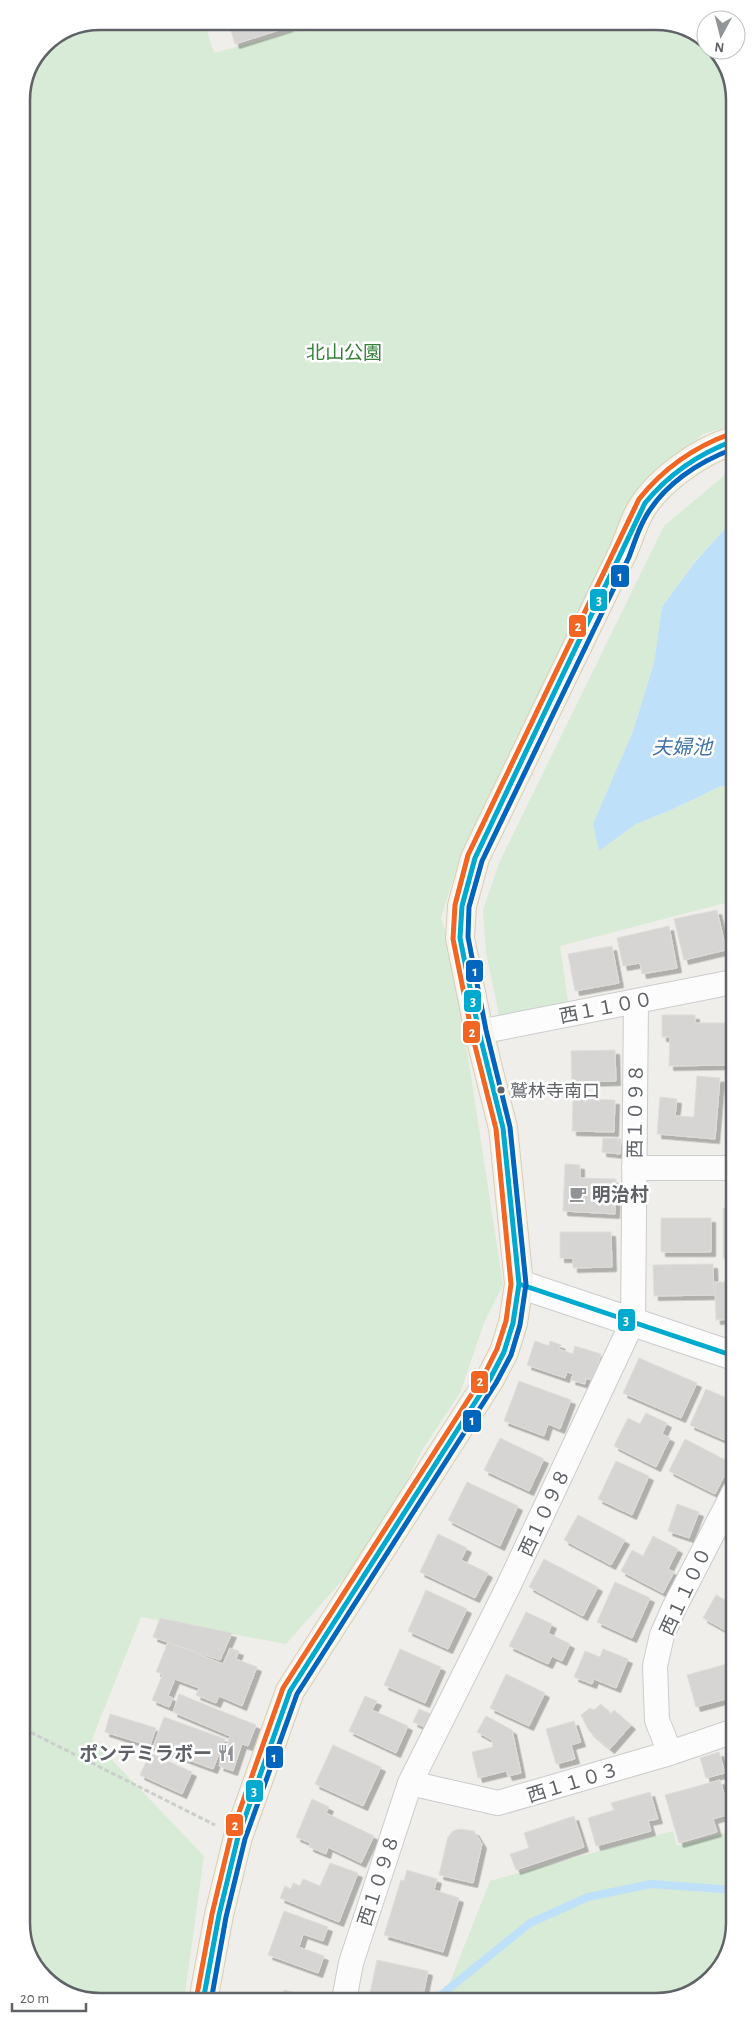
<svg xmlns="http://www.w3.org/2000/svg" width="756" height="2023" viewBox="0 0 756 2023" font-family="'Alegreya Sans','Noto Sans JP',sans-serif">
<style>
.green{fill:#d8ebd6}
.water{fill:#bfe0f9}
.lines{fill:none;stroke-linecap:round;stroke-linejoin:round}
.stream{stroke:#bfe0f9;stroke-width:8}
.building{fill:#d6d5d3;stroke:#deddd9;filter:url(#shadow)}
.minor-casing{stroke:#cbcccc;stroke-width:26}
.tertiary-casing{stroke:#cbcccc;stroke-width:30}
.primary-casing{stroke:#d7ceb8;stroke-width:30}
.path{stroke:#cacfcc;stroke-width:3;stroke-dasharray:5 2.5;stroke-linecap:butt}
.minor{stroke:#fdfcfc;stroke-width:24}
.tertiary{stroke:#fdfcfc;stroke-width:28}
.primary{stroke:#f4f2e9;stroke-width:28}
.bus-1-casing{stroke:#fff;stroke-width:9}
.bus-2-casing{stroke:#fff;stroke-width:9}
.bus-3-casing{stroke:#fff;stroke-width:9}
.bus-1{stroke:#00a9ce;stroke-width:5}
.bus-2{stroke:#0065bd;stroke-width:5}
.bus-3{stroke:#f26522;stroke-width:5}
.bus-dot{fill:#5f6368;stroke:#fff;stroke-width:2}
.labels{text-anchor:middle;stroke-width:5;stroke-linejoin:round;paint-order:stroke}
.bus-label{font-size:18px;fill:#5f6368;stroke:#fff;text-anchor:start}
.park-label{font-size:19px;fill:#348238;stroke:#fff}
.street-label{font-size:19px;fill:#5f6368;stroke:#fff}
.poi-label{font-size:19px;font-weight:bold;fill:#5f6368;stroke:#fff;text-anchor:start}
.water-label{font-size:20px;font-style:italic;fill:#4174aa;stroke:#fff}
.rim{fill:none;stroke:#5f6368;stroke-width:2.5}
.line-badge{stroke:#fff;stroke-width:2}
.badge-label{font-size:14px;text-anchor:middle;font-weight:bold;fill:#fff}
</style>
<defs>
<filter id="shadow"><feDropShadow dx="4.5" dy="4.5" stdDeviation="0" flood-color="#0004"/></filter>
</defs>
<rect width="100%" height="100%" fill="#efeeea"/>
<path class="green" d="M100 21H204L214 53 332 21H662L704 38 706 50H713L732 79 733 425 703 434 639 488 462 850 441 918 452 952 503 1285 484 1323 460 1393 422 1450 377 1541 286 1644 141 1617 92 1739 204 1856 184 2001 94 2002 48 1982 24 1944 21 95 44 44Z
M733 468V520L694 562 662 607 654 663 633 731 593 824 599 851 636 824 671 810 721 786 733 788V901L560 946 568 1001 500 1019 486 953 483 910 499 863 664 526Z
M735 1830V1924L719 1971 677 1999 443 2000 490 1881 673 1831 677 1846Z"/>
<path class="water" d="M733 520V788L721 786 671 810 636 824 599 851 593 824 633 731 654 663 662 607 694 563Z"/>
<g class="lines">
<path class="stream" d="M440 2000 441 1995 530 1923 588 1897 651 1884 735 1890"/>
</g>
<path class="building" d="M228 21H287L289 27 235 44Z
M733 909V926L730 910Z
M717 910 726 950 684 960 674 919Z
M669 926 677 968 642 974 640 963 623 966 617 938Z
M612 946 619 983 575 991 568 954Z
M662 1015H695V1023H730V1065L669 1066 670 1037H662Z
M615 1050 616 1081 572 1082 571 1051Z
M697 1076 720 1078 715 1139 657 1134 660 1097 677 1099 675 1116 694 1117Z
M730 1090H734V1133H729Z
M573 1099 615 1100 614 1132 572 1131Z
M603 1138 621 1139 620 1154 602 1152Z
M565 1164 580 1165V1178L616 1179 615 1214 563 1211Z
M723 1208H734V1258H723Z
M661 1218H711V1252H661Z
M560 1232H611L612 1267 573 1268V1258H560Z
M713 1264 714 1295 654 1296 653 1265Z
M715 1282H734V1319L716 1320Z
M535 1341 549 1346 550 1341 561 1345 559 1349 573 1354 575 1346 601 1354 593 1381 586 1378 585 1384 571 1380 573 1374 567 1372 565 1378 527 1365Z
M639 1358 697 1383 681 1418 623 1393Z
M519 1381 571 1400 560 1429 548 1424 544 1436 504 1421Z
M706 1389 734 1401V1444L690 1425Z
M646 1413 667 1423 662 1434 670 1438 656 1467 614 1446 628 1418 640 1424Z
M500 1438 544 1459 529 1491 484 1470Z
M685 1439 731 1463 715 1494 669 1471Z
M616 1461 649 1476 632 1515 598 1499Z
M467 1482 518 1506 500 1546 448 1520Z
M677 1504 699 1512 689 1538 668 1531Z
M578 1515 625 1540 611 1565 564 1540Z
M438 1534 467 1548 461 1560 488 1573 475 1598 420 1572Z
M653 1536 678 1549 668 1569 674 1572 663 1593 621 1571 632 1550 643 1556Z
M544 1559 598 1587 583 1616 529 1587Z
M615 1582 650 1598 632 1638 597 1622Z
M426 1590 467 1609 448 1649 408 1631Z
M716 1595 734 1605V1635L703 1618Z
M526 1612 552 1624 548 1633 570 1644 562 1661 552 1656 548 1664 509 1646Z
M160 1618 232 1633 220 1660 153 1637Z
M168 1642 223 1664 230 1648 239 1651 236 1659 257 1667 242 1706 219 1696 216 1703 196 1695 199 1688 175 1679 168 1696 173 1698 169 1707 152 1700 163 1674 156 1672Z
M400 1649 441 1667 425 1703 384 1685Z
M603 1649 628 1659 616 1688 594 1679 592 1684 574 1677 585 1651 600 1657Z
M734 1662V1686L731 1687 733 1697 696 1707 687 1675Z
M506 1674 545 1693 529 1726 490 1708Z
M179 1694 256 1725 248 1746 242 1744 233 1771 219 1766 230 1736 173 1712Z
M365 1696 377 1701 372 1710 408 1726 396 1753 349 1731Z
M601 1704 611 1714 614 1710 631 1725 610 1749 589 1731 581 1715 590 1708 594 1710Z
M419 1709 433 1715 426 1728 413 1722Z
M110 1714 156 1728 150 1746 105 1732Z
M486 1716 512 1730 521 1773 508 1776 506 1771 478 1778 472 1752 493 1747 492 1740 477 1732Z
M164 1717 225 1739 213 1769 153 1747Z
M574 1721 581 1742 571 1745 575 1759 556 1764 546 1729Z
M333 1745 381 1767 363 1806 315 1784Z
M719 1752 725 1773 706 1778 700 1758Z
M150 1753 192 1772 182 1794 140 1775Z
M720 1780 730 1814 713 1819 717 1832 679 1843 665 1795Z
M650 1792 658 1819 648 1821 651 1831 596 1846 588 1818 614 1810 611 1803Z
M312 1799 329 1807 326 1813 374 1836 361 1863 328 1847 326 1854 309 1847 310 1843 296 1837Z
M574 1816 584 1847 516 1870 510 1854 529 1848 524 1833Z
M460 1829 474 1831 482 1844 473 1883 439 1875 448 1837 453 1831Z
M330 1863 358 1873 339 1922 280 1898 285 1886 291 1889 293 1883 300 1886 303 1879 320 1886Z
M407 1870 437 1879 434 1890 459 1898 443 1952 384 1935 401 1880 404 1881Z
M284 1911 328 1927 323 1941 303 1934 299 1947 324 1956 318 1973 268 1955Z
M377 1960 428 1971 422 2000H380L369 1998Z
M284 1990 322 1999 321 2001H275L276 1995 282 1997Z"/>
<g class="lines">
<g class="minor-casing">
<path id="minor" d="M479 1032 733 982
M634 1168H734
M670 1753 657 1720 655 1666 662 1635 674 1608 734 1492
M410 1783 498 1803 670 1753 734 1731
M344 2000 351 1963 410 1783 508 1587 633 1321 636 1001"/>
</g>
<g class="tertiary-casing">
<path id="tertiary" d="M519 1284 734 1356"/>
</g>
<g class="primary-casing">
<path id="primary" d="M203 2001 219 1915 238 1837 290 1691 490 1379 504 1352 513 1323 519 1284 503 1128 479 1032 460 938 462 906 475 858 622 554C628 541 632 527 638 515 654 483 699 451 733 441"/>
</g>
<path class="path" d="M24 1729 215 1825"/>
<use href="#minor" class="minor"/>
<use href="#tertiary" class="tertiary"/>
<use href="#primary" class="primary"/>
<g class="bus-1-casing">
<path id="bus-1" d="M519 1284 734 1356
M203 2001 219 1915 238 1837 290 1691 490 1379 504 1352 513 1323 519 1284 503 1128 479 1032 460 938 462 906 475 858 645 503C669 474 698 454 733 441"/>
</g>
<g class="bus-2-casing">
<path id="bus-2" d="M211 2001 226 1917 245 1839 297 1694 496 1383 511 1355 520 1325 526 1284 510 1127 486 1030 468 937 469 907 482 861 629 557C634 544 638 530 645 518 663 485 698 462 733 449"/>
</g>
<g class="bus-3-casing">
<path id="bus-3" d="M196 2000 212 1914 231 1835 283 1688 484 1375 497 1349 506 1321 511 1284 496 1129 472 1034 453 939 455 905 468 855 639 499C663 469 694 447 730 434"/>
</g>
<use href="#bus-1" class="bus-1"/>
<use href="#bus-2" class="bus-2"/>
<use href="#bus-3" class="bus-3"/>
</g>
<defs>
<g id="cafe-bare" transform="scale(1.35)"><path d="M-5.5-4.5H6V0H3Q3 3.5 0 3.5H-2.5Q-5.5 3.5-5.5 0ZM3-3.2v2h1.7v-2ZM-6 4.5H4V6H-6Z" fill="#919496" stroke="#fff" stroke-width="2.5" paint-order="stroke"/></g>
<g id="restaurant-bare" transform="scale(1.35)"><path d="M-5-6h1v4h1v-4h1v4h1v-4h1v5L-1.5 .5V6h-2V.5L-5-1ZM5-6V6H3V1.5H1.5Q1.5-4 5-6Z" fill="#919496" stroke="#fff" stroke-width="2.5" paint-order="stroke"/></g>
</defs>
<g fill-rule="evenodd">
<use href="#cafe-bare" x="578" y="1194"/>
<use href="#restaurant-bare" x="226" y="1753"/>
</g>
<circle class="bus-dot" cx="501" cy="1090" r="4.5"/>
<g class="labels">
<g class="bus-label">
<text x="510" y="1097">鷲林寺南口</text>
</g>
<g class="park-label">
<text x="344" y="359">北山公園</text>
</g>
<g class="street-label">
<text transform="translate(606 1007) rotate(-11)" y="7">西１１００</text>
<text transform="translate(635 1111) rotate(-89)" y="7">西１０９８</text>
<text transform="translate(544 1512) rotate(-65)" y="7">西１０９８</text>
<text transform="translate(685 1591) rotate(-65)" y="7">西１１００</text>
<text transform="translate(573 1782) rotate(-17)" y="7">西１１０３</text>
<text transform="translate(378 1880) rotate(-72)" y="7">西１０９８</text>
</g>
<g class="poi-label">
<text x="592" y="1201">明治村</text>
<text x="212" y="1760" text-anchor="end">ポンテミラボー</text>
</g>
<g class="water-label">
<text x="682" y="754">夫婦池</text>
</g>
</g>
<path d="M0 0H756V2023H0ZM100 30H656A70 70 0 0 1 726 100V1923A70 70 0 0 1 656 1993H100A70 70 0 0 1 30 1923V100A70 70 0 0 1 100 30Z" fill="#fff" fill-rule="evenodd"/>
<path class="rim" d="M100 30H656A70 70 0 0 1 726 100V1923A70 70 0 0 1 656 1993H100A70 70 0 0 1 30 1923V100A70 70 0 0 1 100 30Z"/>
<g class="line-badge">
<rect x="610" y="564" width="20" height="24" rx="5" fill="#0065bd"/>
<rect x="589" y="588" width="19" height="24" rx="5" fill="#00a9ce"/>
<rect x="568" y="614" width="19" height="24" rx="5" fill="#f26522"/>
<rect x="465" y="959" width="19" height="24" rx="5" fill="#0065bd"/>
<rect x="463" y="989" width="19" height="24" rx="5" fill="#00a9ce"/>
<rect x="462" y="1020" width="19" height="24" rx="5" fill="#f26522"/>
<rect x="617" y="1308" width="19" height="24" rx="5" fill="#00a9ce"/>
<rect x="470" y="1370" width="19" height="24" rx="5" fill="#f26522"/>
<rect x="462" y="1409" width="20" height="24" rx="5" fill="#0065bd"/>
<rect x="265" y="1745" width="19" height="24" rx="5" fill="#0065bd"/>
<rect x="245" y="1779" width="19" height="24" rx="5" fill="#00a9ce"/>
<rect x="225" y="1813" width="19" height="24" rx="5" fill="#f26522"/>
</g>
<g class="badge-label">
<text x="620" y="581">1</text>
<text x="599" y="605">3</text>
<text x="578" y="631">2</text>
<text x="475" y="976">1</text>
<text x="473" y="1006">3</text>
<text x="472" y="1037">2</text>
<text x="626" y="1325">3</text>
<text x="480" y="1386">2</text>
<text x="472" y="1425">1</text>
<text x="274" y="1762">1</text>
<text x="254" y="1796">3</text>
<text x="235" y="1830">2</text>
</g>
<g transform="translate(721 35) rotate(187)"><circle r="24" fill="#ffffff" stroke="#bfc1c3"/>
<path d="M0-4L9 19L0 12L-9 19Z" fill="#919496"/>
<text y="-8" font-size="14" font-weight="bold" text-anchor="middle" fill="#5f6368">N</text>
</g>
<path d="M12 2003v8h74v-8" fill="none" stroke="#5f6368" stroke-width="2.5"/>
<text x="20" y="2003" font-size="15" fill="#5f6368" stroke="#ffffff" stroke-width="4" paint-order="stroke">20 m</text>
</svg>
